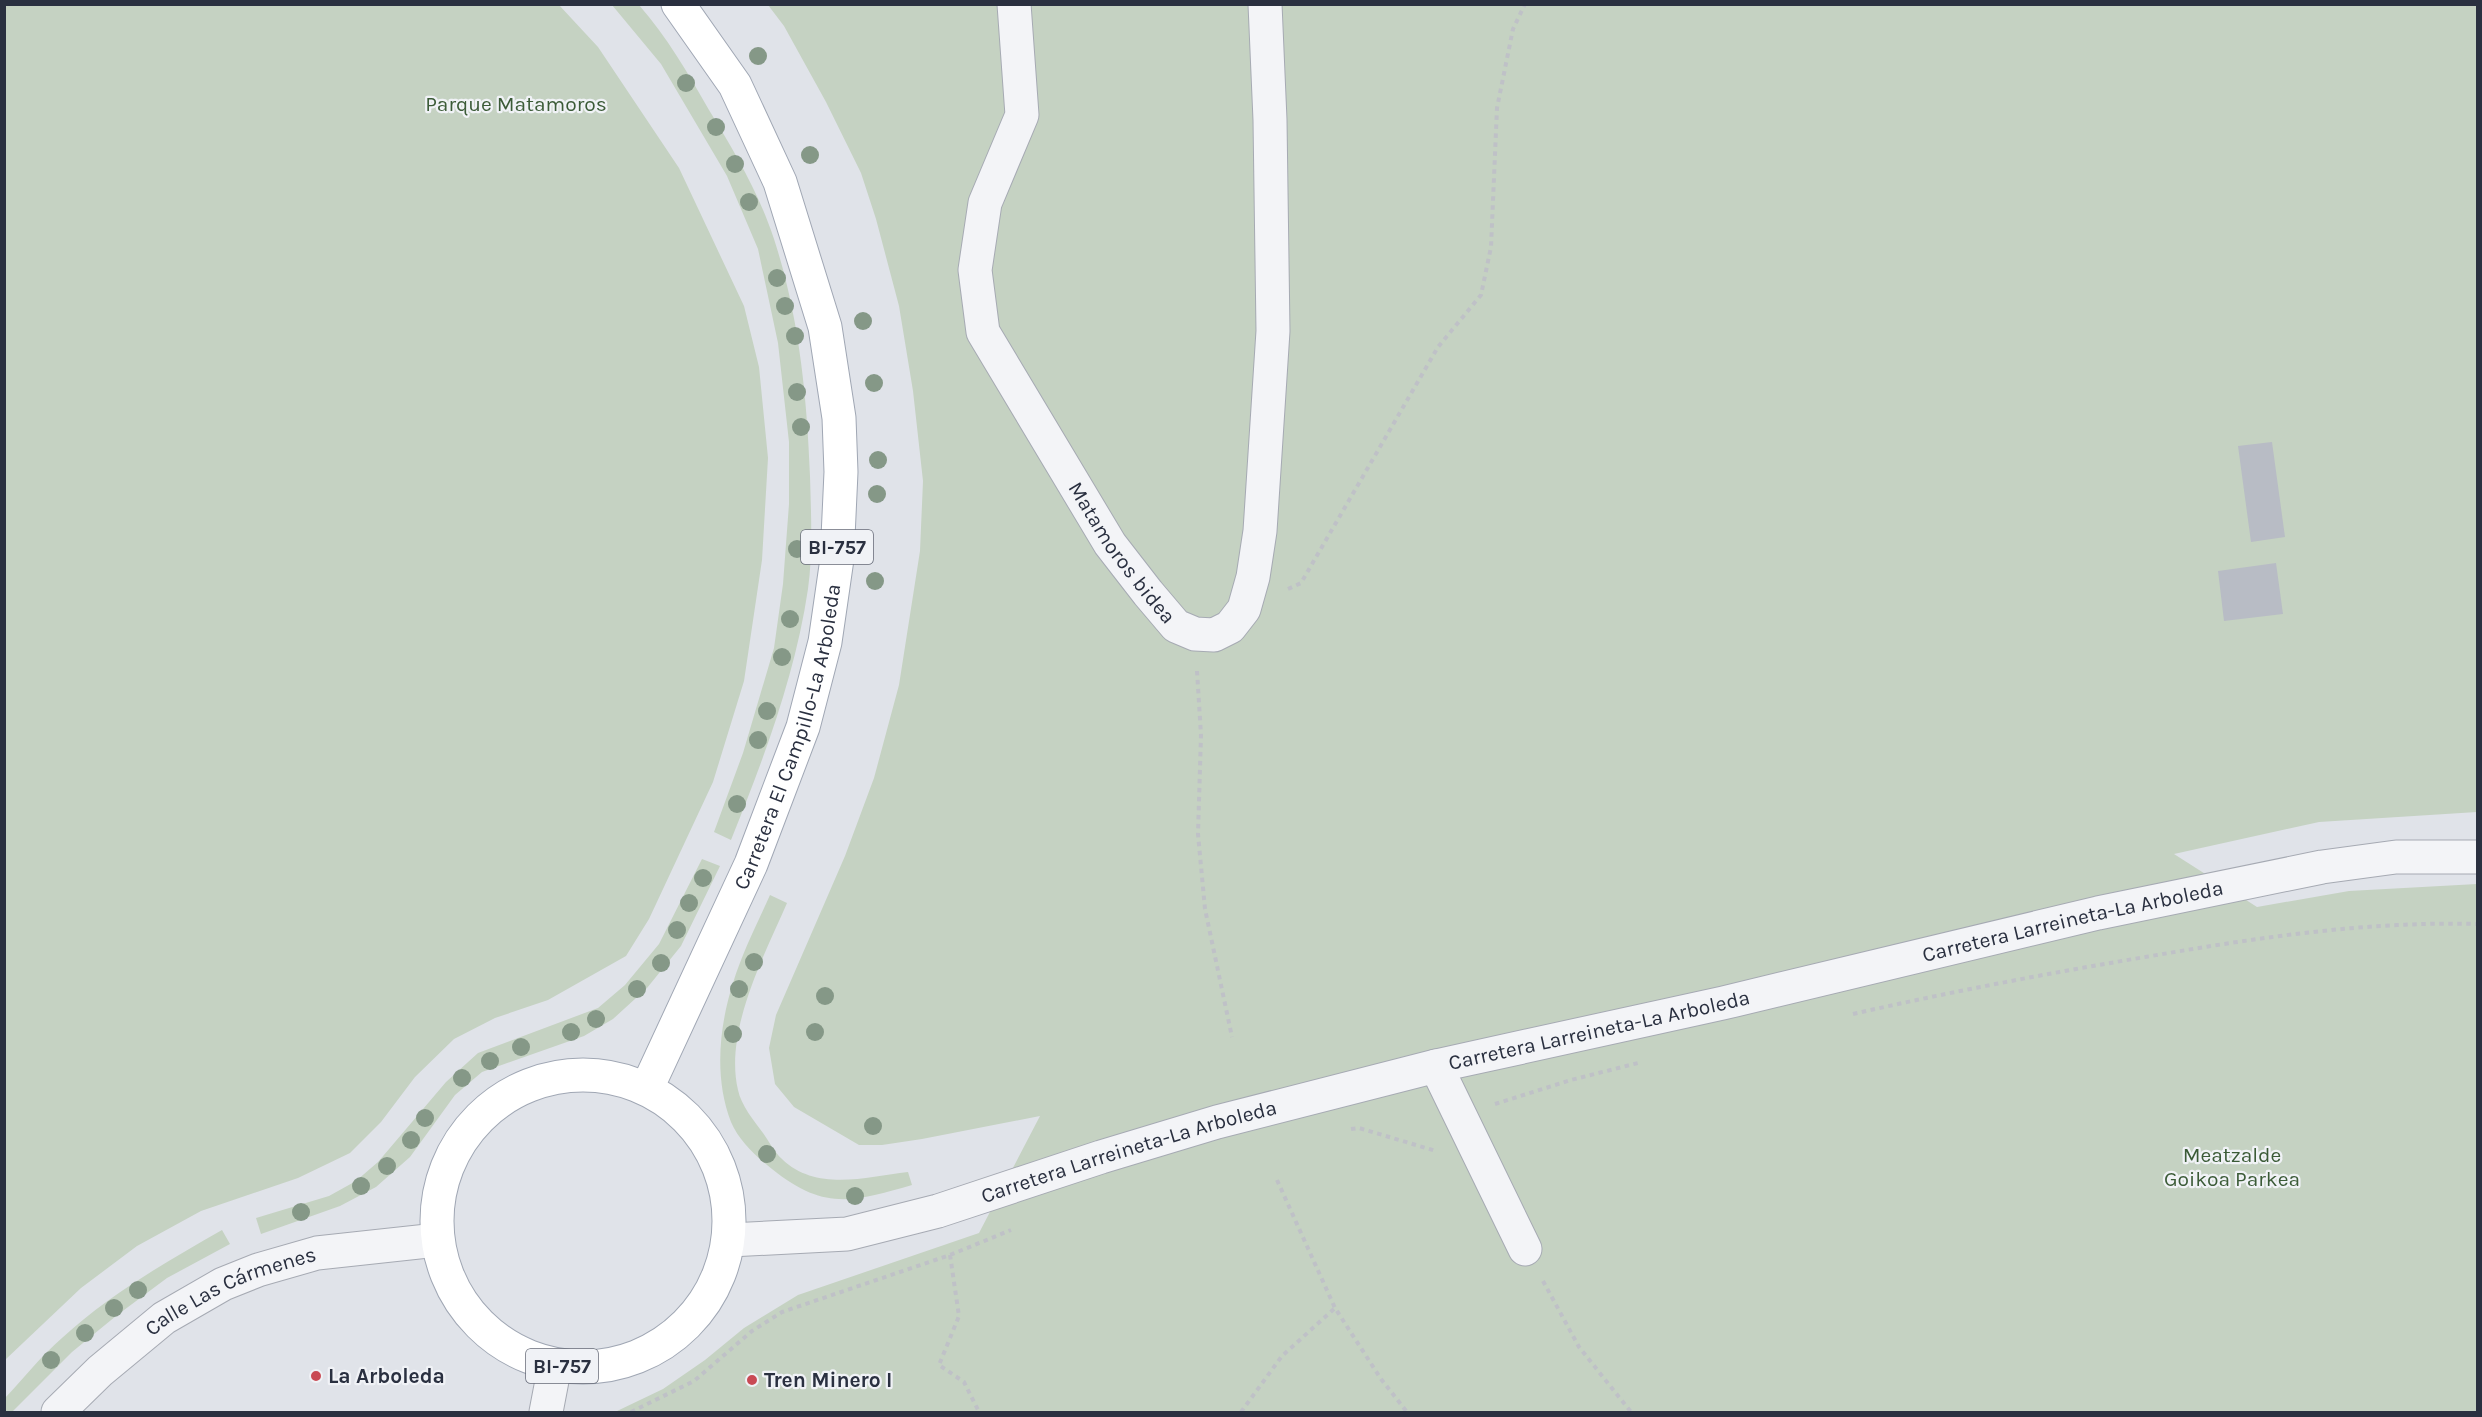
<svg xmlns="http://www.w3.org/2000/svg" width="2482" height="1417" viewBox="0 0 2482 1417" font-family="Karla,sans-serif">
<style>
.green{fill:#c5d2c2}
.building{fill:#b8bcc5}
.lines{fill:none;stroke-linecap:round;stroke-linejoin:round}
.minor-casing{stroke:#a6aab3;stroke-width:35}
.major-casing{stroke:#a0a7b4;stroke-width:35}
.path{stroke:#bfc1c7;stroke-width:4;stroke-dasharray:4.5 4.5;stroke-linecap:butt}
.minor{stroke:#f3f4f7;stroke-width:33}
.major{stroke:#fff;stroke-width:33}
.tree{fill:#859887}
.poi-dot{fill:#c94a54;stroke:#f0f2f6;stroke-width:2}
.labels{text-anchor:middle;stroke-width:4.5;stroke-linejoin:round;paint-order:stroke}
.shield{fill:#f0f2f6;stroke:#656a77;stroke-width:1.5}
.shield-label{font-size:20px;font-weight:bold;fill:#2a3040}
.park-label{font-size:21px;fill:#3b5b37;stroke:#f0f2f6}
.street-label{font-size:21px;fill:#2a3040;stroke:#f0f2f6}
.poi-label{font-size:21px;font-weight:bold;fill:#2a3040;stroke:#f0f2f6;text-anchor:start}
</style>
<rect width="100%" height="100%" fill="#e0e3e9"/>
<path class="green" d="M5 4 559 5 598 47 679 168 744 306 759 367 768 458 762 560 744 681 713 782 649 919 626 956 548 1000 495 1018 454 1039 415 1077 381 1122 350 1153 298 1178 201 1211 137 1246 81 1288 5 1360Z
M612 5H639C667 37 688 73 709 110 734 151 759 193 774 239 799 316 807 396 810 476 811 512 813 553 808 589 795 676 764 758 731 840L714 832 743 753 774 648 783 584 789 504V442L778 343 758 249 727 176 661 64Z
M768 5H2477V812L2319 822 2174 854 2257 907 2349 891 2477 884V1412H615L663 1389 705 1360 744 1328 798 1295 979 1233 1040 1116 922 1139 882 1145H859L794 1107 775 1084 769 1048 776 1015 845 856 874 778 899 685 920 551 923 481 913 391 899 306 876 219 861 173 826 102 784 26Z
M702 859 720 866 681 946 647 988 613 1019 584 1036 482 1072 455 1095 410 1157 376 1187 340 1206 261 1234 256 1218 329 1196 356 1181 378 1162 446 1082 478 1053 598 1008 625 985 659 944Z
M770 895 787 903C764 956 724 1031 738 1090 741 1105 754 1121 763 1133 769 1141 774 1152 782 1159 816 1192 866 1177 908 1172L912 1185C853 1202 824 1211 772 1169 757 1157 739 1141 731 1122 714 1078 719 1027 733 983 742 953 757 924 770 895Z
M222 1230 230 1244 167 1278 116 1316 72 1352 12 1412H5V1398C24 1378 41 1356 62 1338 110 1294 166 1262 222 1230Z"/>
<path class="building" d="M2272 442 2285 537 2251 542 2238 446Z
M2276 563 2283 614 2224 621 2218 571Z"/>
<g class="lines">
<g class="minor-casing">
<g id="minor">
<path id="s1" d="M1014 4 1022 115 985 203 975 270 983 332 1110 544 1148 593 1176 626 1195 634 1214 635 1230 627 1244 609 1253 577 1260 531 1273 331 1270 120 1265 4"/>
<path d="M1436 1066 1525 1249"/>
<path id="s2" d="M730 1240 847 1234 938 1211 1101 1157 1217 1122 1436 1066 1723 1003 2098 913 2322 867 2396 857H2478"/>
<path id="s3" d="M58 1412 100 1371 164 1318 223 1284 258 1270 317 1253 437 1240"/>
<path d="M546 1412 555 1365"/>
</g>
</g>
<g class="major-casing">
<g id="major">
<circle cx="583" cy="1221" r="146"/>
<path id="s4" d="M647 1088 751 864 803 727 825 642 837 559 841 472 839 418 825 327 780 182 735 85 678 4"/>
</g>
</g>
<path class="path" d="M1288 589 1301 583 1438 347 1481 295 1491 247 1497 108 1513 29 1525 4
M1197 671 1201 735 1198 834 1205 909 1232 1037
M1853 1014C1954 991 2055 972 2157 955 2262 937 2370 921 2478 924
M1495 1104 1571 1080 1638 1063
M1351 1129 1359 1128 1436 1151
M1277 1180 1335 1308 1381 1379 1407 1412
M950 1255 959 1316 939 1365 964 1382 979 1412
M1543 1281 1579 1347 1631 1412
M631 1412 694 1381 752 1331 782 1312 950 1255 1011 1230
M1241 1412 1282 1356 1335 1308"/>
<use href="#minor" class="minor"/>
<use href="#major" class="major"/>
</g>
<g class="tree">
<circle cx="758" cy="56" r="9"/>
<circle cx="686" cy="83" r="9"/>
<circle cx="716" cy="127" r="9"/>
<circle cx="810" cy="155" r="9"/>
<circle cx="735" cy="164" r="9"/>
<circle cx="749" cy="202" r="9"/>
<circle cx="777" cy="278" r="9"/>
<circle cx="785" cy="306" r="9"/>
<circle cx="863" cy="321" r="9"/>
<circle cx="795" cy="336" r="9"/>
<circle cx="874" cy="383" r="9"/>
<circle cx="797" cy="392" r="9"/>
<circle cx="801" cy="427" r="9"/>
<circle cx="878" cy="460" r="9"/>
<circle cx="877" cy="494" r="9"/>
<circle cx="797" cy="549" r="9"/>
<circle cx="875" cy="581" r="9"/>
<circle cx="790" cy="619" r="9"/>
<circle cx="782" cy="657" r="9"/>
<circle cx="767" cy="711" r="9"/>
<circle cx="758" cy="740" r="9"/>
<circle cx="737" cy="804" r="9"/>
<circle cx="703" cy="878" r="9"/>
<circle cx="689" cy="903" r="9"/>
<circle cx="677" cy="930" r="9"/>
<circle cx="754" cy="962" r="9"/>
<circle cx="661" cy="963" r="9"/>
<circle cx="637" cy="989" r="9"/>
<circle cx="739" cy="989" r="9"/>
<circle cx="825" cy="996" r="9"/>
<circle cx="596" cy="1019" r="9"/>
<circle cx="571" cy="1032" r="9"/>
<circle cx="815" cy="1032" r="9"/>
<circle cx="733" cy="1034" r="9"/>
<circle cx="521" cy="1047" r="9"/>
<circle cx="490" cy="1061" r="9"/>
<circle cx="462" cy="1078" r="9"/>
<circle cx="425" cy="1118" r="9"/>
<circle cx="873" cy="1126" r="9"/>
<circle cx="411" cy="1140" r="9"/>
<circle cx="767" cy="1154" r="9"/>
<circle cx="387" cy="1166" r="9"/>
<circle cx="361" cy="1186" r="9"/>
<circle cx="855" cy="1196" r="9"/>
<circle cx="301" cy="1212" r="9"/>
<circle cx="138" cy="1290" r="9"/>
<circle cx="114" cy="1308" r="9"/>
<circle cx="85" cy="1333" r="9"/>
<circle cx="51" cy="1360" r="9"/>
</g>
<g class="poi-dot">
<circle cx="316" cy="1376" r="6"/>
<circle cx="752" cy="1380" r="6"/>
</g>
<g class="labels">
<g class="shield">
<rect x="801" y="530" width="72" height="34" rx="4.5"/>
<rect x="526" y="1349" width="72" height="34" rx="4.5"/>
</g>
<g class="shield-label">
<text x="837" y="554">BI-757</text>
<text x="562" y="1373">BI-757</text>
</g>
<g class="park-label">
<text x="516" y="111">Parque Matamoros</text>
<text x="2232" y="1162">Meatzalde<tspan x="2232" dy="24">Goikoa Parkea</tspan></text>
</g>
<g class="street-label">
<text dy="7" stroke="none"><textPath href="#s1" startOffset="598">Matamoros bidea</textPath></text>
<text dy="7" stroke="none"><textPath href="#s4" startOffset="380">Carretera El Campillo-La Arboleda</textPath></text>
<text dy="7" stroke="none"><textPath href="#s2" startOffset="1383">Carretera Larreineta-La Arboleda</textPath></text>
<text dy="7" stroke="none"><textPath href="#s2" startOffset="897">Carretera Larreineta-La Arboleda</textPath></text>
<text dy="7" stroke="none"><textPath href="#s2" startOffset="411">Carretera Larreineta-La Arboleda</textPath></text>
<text dy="7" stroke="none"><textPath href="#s3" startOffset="214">Calle Las Cármenes</textPath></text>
</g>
<g class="poi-label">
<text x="328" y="1383">La Arboleda</text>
<text x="764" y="1387">Tren Minero I</text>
</g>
</g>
<rect width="2482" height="1417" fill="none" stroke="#2a3040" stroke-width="12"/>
</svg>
